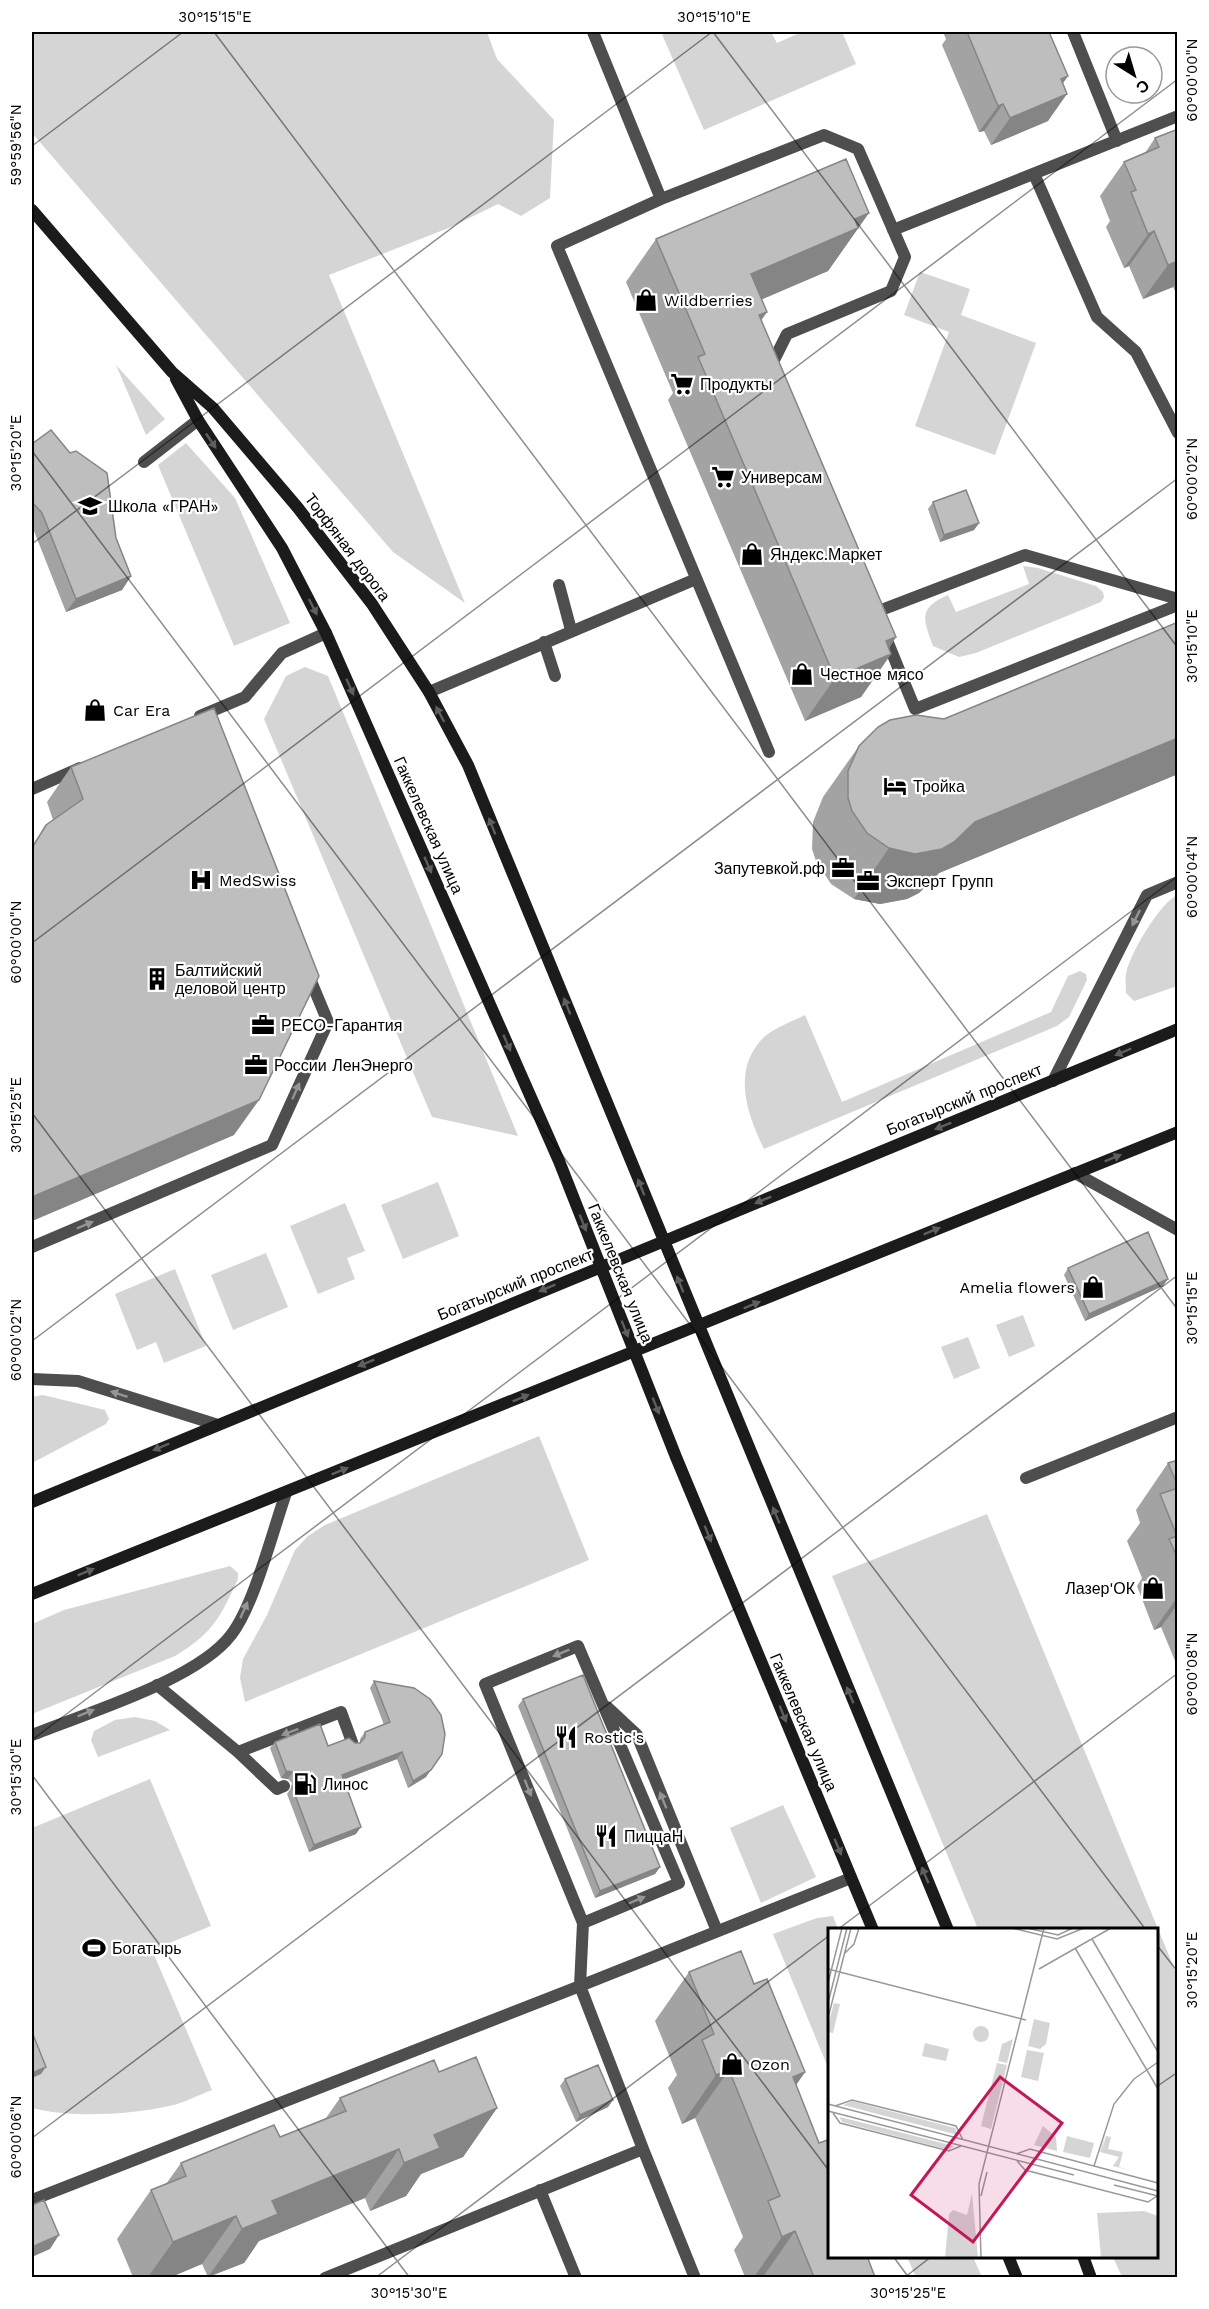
<svg xmlns="http://www.w3.org/2000/svg" width="1209" height="2309" viewBox="0 0 1209 2309" font-family="'Work Sans',sans-serif">
<style>
.green{fill:#d5d5d5}
.lines{fill:none;stroke-linecap:round;stroke-linejoin:round}
.lane{stroke:#4e4e4e;stroke-width:12}
.street{stroke:#4e4e4e;stroke-width:12}
.secondary{stroke:#1b1b1b;stroke-width:12}
.wall{fill:#a3a3a3}
.shaded-wall{fill:#858585}
.building{fill:#bebebe;stroke:#858585;stroke-width:1.5}
.oneway{fill:#5f5f5f}
.oneway2{fill:#959595}
.ticks{fill:none;stroke:#000;stroke-width:1.5;stroke-opacity:0.45}
.labels{text-anchor:middle;stroke-width:4.5;stroke-linejoin:round;paint-order:stroke}
.poi-label{font-size:16px;fill:#000;stroke:#fff;text-anchor:start}
.street-label{font-size:16px;fill:#000;stroke:#fff}
.inset-road{fill:none;stroke:#999;stroke-width:1.5}
.view{fill:#c2185b;fill-opacity:0.15;stroke:#c2185b;stroke-width:3}
.inset-edge{fill:none;stroke:#000;stroke-width:3}
.neatline{fill:none;stroke:#000;stroke-width:2}
.ticks-label{font-size:15px;text-anchor:middle;fill:#000}
</style>
<rect width="100%" height="100%" fill="#fff"/>
<path class="green" d="M32 32H487L497 59 554 120 550 198 521 216 498 204 451 227 329 275 465 603 393 552 32 133Z
M661 32H771L777 43 802 32H842L856 64 704 130Z
M920 272 970 289 961 315 1036 343 995 455 915 426 949 332 904 315Z
M116 365 165 419 146 435Z
M186 443 235 498 290 623 234 646 158 465Z
M1023 566 1038 568 1096 586 1103 592 1104 597 1101 602 976 653 959 657 933 646C923 619 918 608 948 595L956 612 1029 584Z
M305 667 328 676 518 1136 432 1117 264 719 286 676Z
M1177 895V986L1134 1001 1126 993C1126 987 1125 980 1126 974 1129 955 1160 903 1177 895Z
M1080 971 1086 974 1087 980 1069 1017 1057 1026 764 1149C747 1114 731 1070 764 1037 774 1028 793 1021 805 1015L842 1102 1051 1012 1068 976Z
M438 1182 459 1236 403 1259 381 1205Z
M345 1203 365 1251 347 1258 355 1279 318 1294 290 1226Z
M266 1253 288 1307 233 1330 211 1275Z
M175 1269 206 1346 164 1363 156 1342 137 1350 115 1294Z
M1023 1315 1035 1346 1009 1357 996 1325Z
M968 1337 980 1368 954 1379 941 1347Z
M43 1395 105 1410 109 1419 106 1424 32 1463V1397Z
M539 1436 589 1560 245 1702 240 1678 243 1659 267 1615 295 1550 308 1536 325 1525Z
M987 1514 1177 1975V2277H1122L1113 2257 1156 2256V1930L978 1929 832 1576Z
M230 1566 238 1573V1579C220 1618 213 1633 175 1656L32 1714V1624L64 1610Z
M135 1717 155 1721 170 1730 98 1757 91 1740 94 1731 115 1720Z
M150 1779 211 1926 152 1950 212 2090C198 2095 184 2103 169 2106 129 2115 71 2118 32 2108V1828Z
M783 1805 816 1877 761 1903 730 1828Z
M833 1916 838 1929 830 1930 829 2070 773 1934 817 1918Z
M907 2257H973L982 2277H916Z"/>
<g class="lines">
<path class="lane" d="M593 32 661 199
M1075 32H1073L1117 141
M1034 174 1097 317 1136 352 1178 433
M893 230 1178 116
M144 462 198 420
M559 585 571 630
M876 612 1025 555 1178 599
M884 633 915 709 1178 605
M544 642 555 676
M429 692 696 579
M200 716 245 697 282 653 326 633
M769 752 557 246 661 199 824 135 858 149 905 257 891 291 787 334 771 366
M32 789 80 768
M32 1247 272 1145 328 1022 308 974
M1026 1478 1178 1417
M157 1685 238 1752 277 1789 284 1786
M607 1707 637 1735 717 1931
M238 1752 341 1712 352 1742
M643 2149 695 2278
M540 2190 576 2278
M37 2198 580 1986 583 1923 485 1684 578 1646 679 1883 583 1923
M325 2278 643 2149 580 1986 851 1878"/>
<path class="street" d="M1053 1081 1147 895 1178 882
M1075 1173 1178 1230
M32 1379 78 1381 215 1424
M32 1735C86 1713 197 1680 231 1635 254 1606 273 1530 286 1493"/>
<path class="secondary" d="M32 210 172 372 213 408 298 508 372 604 429 692 468 765 948 1930
M176 379 198 420 282 548 326 633 559 1161 676 1457 873 1930
M32 1502 1178 1029
M32 1594 1178 1132
M1008 2256 1017 2278
M1083 2256 1091 2278"/>
</g>
<path class="wall" d="M943 32H1049L1068 76 1063 83 1048 121 991 145 984 131 979 132 942 45 946 39Z
M1178 129V297L1173 287 1143 299 1129 266 1124 268 1106 227 1110 221 1100 196 1124 162 1145 153 1155 138Z
M858 228 828 271 761 300 767 312 761 320 896 637 889 648 891 654 861 697 805 721 668 400 673 393 626 282 656 239Z
M32 444 116 538 131 576 122 590 66 612 32 526Z
M933 502 979 523 974 530 940 542 928 509Z
M1178 622V774L939 873 919 893 907 899 880 904 854 899 831 884 816 861 812 849 813 822 823 797 859 746 944 719Z
M71 767 234 1135 32 1221V846L46 825 53 820 47 802Z
M1068 1268 1163 1286 1085 1321 1064 1275Z
M1178 1460V1668L1161 1627 1154 1630 1137 1586 1142 1578 1127 1541 1140 1523 1136 1510 1168 1463Z
M374 1681 426 1777 408 1788 397 1759 343 1780 356 1834 309 1852 287 1794 291 1788 292 1783 288 1779 281 1778 270 1748 275 1742 328 1746 360 1743V1739L365 1732 384 1725 370 1688Z
M1178 1681V1691L1175 1685Z
M523 1699 660 1867 655 1874 595 1898 518 1706Z
M689 1972 754 1984 805 2072 796 2085 830 2256 875 2277H745L734 2250 743 2237 695 2118 682 2124 668 2088 677 2075 655 2021Z
M439 2072 497 2108 463 2157 421 2174 406 2196 370 2211 365 2198 259 2241 244 2263 208 2277 202 2264 171 2277H133L117 2239 151 2190 166 2184 181 2163 280 2137 326 2118 340 2098Z
M565 2079 613 2100 608 2107 576 2122 560 2086Z"/>
<path class="shaded-wall" d="M1068 76 1050 101 1067 94 1048 121 991 145 1010 118 1061 79Z
M1003 104 984 131 979 132 998 106Z
M869 213 828 271 720 317 751 274 855 219Z
M1154 231 1129 266 1124 268 1148 234Z
M1178 261V281L1173 287 1143 299 1168 265Z
M767 312 737 355 759 315Z
M979 523 974 530 940 542 944 535Z
M131 576 122 590 66 612 76 599Z
M896 637 882 658 891 654 861 697 805 721 835 678 886 641Z
M1178 738V774L939 873 919 893 907 899 880 904 854 899 889 848 975 822Z
M259 1100 234 1135 32 1221V1197Z
M1168 1279 1163 1286 1085 1321 1089 1314Z
M1178 1596V1604L1161 1627 1154 1630Z
M402 1752 397 1759 337 1782 342 1775Z
M431 1770 426 1777 408 1788 413 1781Z
M286 1771 293 1772 288 1779 281 1778Z
M361 1827 356 1834 309 1852 314 1845Z
M660 1867 655 1874 595 1898 600 1891Z
M46 2067 41 2074 32 2078V2073Z
M729 2070 695 2118 682 2124 716 2075Z
M805 2072 771 2121 793 2077Z
M613 2100 608 2107 576 2122 580 2115Z
M497 2108 463 2157 421 2174 406 2196 370 2211 404 2163 434 2135Z
M399 2149 365 2198 259 2241 244 2263 208 2277 242 2229 272 2201Z
M236 2216 202 2264 171 2277H148L173 2242Z
M795 2231 763 2277H754L782 2237Z
M59 2235 50 2249 32 2257V2247Z"/>
<path class="building" d="M967 32H1049L1068 76 1061 79 1067 94 1010 118 1003 104 998 106Z
M1178 129V261L1168 265 1154 231 1148 234 1131 192 1136 190 1124 162 1159 147 1155 138Z
M846 159 869 213 855 219 858 228 751 274 767 312 759 315 896 637 886 641 891 654 835 678 698 357 705 354 656 239Z
M51 430 70 453 76 451 107 473 116 538 131 576 76 599 42 513 32 502V444Z
M966 490 979 523 944 535 933 502Z
M1178 622V738L975 822 954 842 942 849 915 854 889 848 867 833 852 811 848 798V771L859 746 878 727 890 720 916 715 944 719Z
M214 708 319 976 259 1100 32 1197V848L46 825 83 799 71 767Z
M1148 1232 1168 1279 1089 1314 1068 1268Z
M1178 1460V1486L1168 1463Z
M1178 1488V1559L1169 1539 1177 1536 1160 1494Z
M583 1675 660 1867 600 1891 523 1699Z
M374 1681 414 1688 430 1699 441 1715 445 1734 442 1754 431 1770 413 1781 402 1752 342 1775 361 1827 314 1845 292 1787 296 1783 297 1776 293 1772 286 1771 275 1742 320 1724 328 1746 349 1738 355 1743H360L365 1737V1732L390 1722Z
M741 1951 754 1984 767 1979 805 2072 793 2077 819 2143 830 2139V2256H867L875 2277H814L795 2231 782 2237 768 2201 780 2196 729 2070 716 2075 709 2057 702 2040 714 2034 689 1972Z
M32 2032 46 2067 32 2073Z
M476 2057 497 2108 434 2135 440 2148 404 2163 399 2149 272 2201 278 2214 242 2229 236 2216 173 2242 151 2190 186 2176 181 2163 274 2125 280 2137 346 2111 340 2098 434 2060 439 2072Z
M598 2065 613 2100 580 2115 565 2079Z
M44 2200 59 2235 32 2247V2205Z"/>
<defs><path id="oneway-solid" d="M-6-.8H1V-3.2L6.5 0L1 3.2V.8H-6Z" transform="scale(1.5)"/></defs>
<g class="oneway">
<use href="#oneway-solid" transform="translate(211 441) rotate(56)"/>
<use href="#oneway-solid" transform="translate(313 607) rotate(63)"/>
<use href="#oneway-solid" transform="translate(350 687) rotate(66)"/>
<use href="#oneway-solid" transform="translate(440 714) rotate(-118)"/>
<use href="#oneway-solid" transform="translate(492 826) rotate(-112)"/>
<use href="#oneway-solid" transform="translate(428 865) rotate(66)"/>
<use href="#oneway-solid" transform="translate(567 1006) rotate(-112)"/>
<use href="#oneway-solid" transform="translate(507 1043) rotate(66)"/>
<use href="#oneway-solid" transform="translate(1123 1052) rotate(157)"/>
<use href="#oneway-solid" transform="translate(943 1126) rotate(158)"/>
<use href="#oneway-solid" transform="translate(1113 1158) rotate(-22)"/>
<use href="#oneway-solid" transform="translate(641 1187) rotate(-112)"/>
<use href="#oneway-solid" transform="translate(763 1200) rotate(158)"/>
<use href="#oneway-solid" transform="translate(583 1223) rotate(68)"/>
<use href="#oneway-solid" transform="translate(932 1231) rotate(-22)"/>
<use href="#oneway-solid" transform="translate(680 1284) rotate(-112)"/>
<use href="#oneway-solid" transform="translate(547 1288) rotate(158)"/>
<use href="#oneway-solid" transform="translate(752 1305) rotate(-22)"/>
<use href="#oneway-solid" transform="translate(625 1329) rotate(68)"/>
<use href="#oneway-solid" transform="translate(366 1363) rotate(158)"/>
<use href="#oneway-solid" transform="translate(521 1398) rotate(-22)"/>
<use href="#oneway-solid" transform="translate(656 1406) rotate(68)"/>
<use href="#oneway-solid" transform="translate(161 1447) rotate(157)"/>
<use href="#oneway-solid" transform="translate(340 1471) rotate(-22)"/>
<use href="#oneway-solid" transform="translate(776 1515) rotate(-113)"/>
<use href="#oneway-solid" transform="translate(708 1534) rotate(68)"/>
<use href="#oneway-solid" transform="translate(86 1572) rotate(-22)"/>
<use href="#oneway-solid" transform="translate(850 1695) rotate(-113)"/>
<use href="#oneway-solid" transform="translate(783 1714) rotate(68)"/>
<use href="#oneway-solid" transform="translate(838 1847) rotate(67)"/>
<use href="#oneway-solid" transform="translate(925 1875) rotate(-113)"/>
</g>
<g class="oneway2">
<use href="#oneway-solid" transform="translate(1136 918) rotate(116)"/>
<use href="#oneway-solid" transform="translate(296 1091) rotate(-66)"/>
<use href="#oneway-solid" transform="translate(85 1225) rotate(-23)"/>
<use href="#oneway-solid" transform="translate(119 1394) rotate(-162)"/>
<use href="#oneway-solid" transform="translate(244 1610) rotate(-66)"/>
<use href="#oneway-solid" transform="translate(561 1653) rotate(158)"/>
<use href="#oneway-solid" transform="translate(86 1713) rotate(-22)"/>
<use href="#oneway-solid" transform="translate(290 1732) rotate(159)"/>
<use href="#oneway-solid" transform="translate(528 1788) rotate(68)"/>
<use href="#oneway-solid" transform="translate(663 1800) rotate(-112)"/>
<use href="#oneway-solid" transform="translate(637 1900) rotate(-23)"/>
</g>
<path class="ticks" d="M214 32 1178 1310M713 32 1178 648M32 146 183 32M32 451 1146 1930M32 544 712 32M32 943 1178 79M32 1113 830 2172M32 1341 1178 478M32 1740 1178 876M32 1775 410 2278M837 1930 1178 1673M1156 1944 1178 1972M1156 2087 1178 2072M32 2138 1178 1275M893 2256 909 2278M375 2278 830 1935M904 2278 932 2256"/>
<defs>
<g id="shop-bare" transform="scale(1.8)"><path d="M-5-2.5h2.3a2.7 3.5 0 0 1 5.4 0H5L5.5 6h-11ZM-1.5-2.5h3a1.5 2.3 0 0 0-3 0Z" fill="#000" stroke="#fff" stroke-width="2.5" paint-order="stroke"/></g>
<g id="supermarket-bare" transform="scale(1.8)"><path d="M-6-5.5h2.5l.6 2H6L4.5 2H-2.5L-4.4-4H-6ZM-1.5 3.2a1.3 1.3 0 1 0 .1 0ZM3 3.2a1.3 1.3 0 1 0 .1 0Z" fill="#000" stroke="#fff" stroke-width="2.5" paint-order="stroke"/></g>
<g id="school-bare" transform="scale(1.8)"><path d="M0-5L7-2L0 1L-7-2ZM-4 1L0 2.5L4 1V4Q0 6-4 4Z" fill="#000" stroke="#fff" stroke-width="2.5" paint-order="stroke"/></g>
<g id="hotel-bare" transform="scale(1.8)"><path d="M-6-4.5h1.5V1H6V5H4.5V3h-9V5H-6ZM-4 0a1.8 1.8 0 1 1 3.6 0ZM.5 0V-2.5h3Q6-2.5 6 0Z" fill="#000" stroke="#fff" stroke-width="2.5" paint-order="stroke"/></g>
<g id="office-bare" transform="scale(1.8)"><path d="M-6-3h4V-5.5h4V-3h4V5H-6ZM-1-4.5V-3h2v-1.5ZM-6 0V1H6V0Z" fill="#000" stroke="#fff" stroke-width="2.5" paint-order="stroke"/></g>
<g id="hospital-bare" transform="scale(1.8)"><path d="M-5-5h3v3.5h4V-5h3V5h-3V1.5h-4V5h-3Z" fill="#000" stroke="#fff" stroke-width="2.5" paint-order="stroke"/></g>
<g id="building-bare" transform="scale(1.8)"><path d="M-4-6H4V6H1V3H-1V6H-4ZM-2.5-4.3h1.7v1.8h-1.7ZM.8-4.3h1.7v1.8H.8ZM-2.5-1h1.7V.8h-1.7ZM.8-1h1.7V.8H.8Z" fill="#000" stroke="#fff" stroke-width="2.5" paint-order="stroke"/></g>
<g id="restaurant-bare" transform="scale(1.8)"><path d="M-5-6h1v4h1v-4h1v4h1v-4h1v5L-1.5 .5V6h-2V.5L-5-1ZM5-6V6H3V1.5H1.5Q1.5-4 5-6Z" fill="#000" stroke="#fff" stroke-width="2.5" paint-order="stroke"/></g>
<g id="fuel-bare" transform="scale(1.8)"><path d="M-5.5-6h7V0h2V4h1.3V-2.5L3-4.5l.8-.8L6-3V5H2.5V1h-1V6h-7ZM-4.2-4.7v3.2H.2V-4.7Z" fill="#000" stroke="#fff" stroke-width="2.5" paint-order="stroke"/></g>
<g id="stadium-bare" transform="scale(1.8)"><path d="M0-5a6.5 5 0 1 0 0 10a6.5 5 0 1 0 0-10ZM-3.5-1.8h7v3.6h-7Z" fill="#000" stroke="#fff" stroke-width="2.5" paint-order="stroke"/></g>
</defs>
<g fill-rule="evenodd">
<use href="#shop-bare" x="646" y="300"/>
<use href="#supermarket-bare" x="682" y="384"/>
<use href="#supermarket-bare" x="723" y="477"/>
<use href="#school-bare" x="90" y="506"/>
<use href="#shop-bare" x="752" y="554"/>
<use href="#shop-bare" x="802" y="674"/>
<use href="#shop-bare" x="95" y="710"/>
<use href="#hotel-bare" x="895" y="786"/>
<use href="#office-bare" x="843" y="868"/>
<use href="#hospital-bare" x="201" y="880"/>
<use href="#office-bare" x="868" y="881"/>
<use href="#building-bare" x="157" y="979"/>
<use href="#office-bare" x="263" y="1025"/>
<use href="#office-bare" x="256" y="1065"/>
<use href="#shop-bare" x="1093" y="1287"/>
<use href="#shop-bare" x="1153" y="1588"/>
<use href="#restaurant-bare" x="566" y="1737"/>
<use href="#fuel-bare" x="305" y="1784"/>
<use href="#restaurant-bare" x="606" y="1836"/>
<use href="#stadium-bare" x="94" y="1948"/>
<use href="#shop-bare" x="732" y="2064"/>
</g>
<g class="labels">
<g class="poi-label">
<text x="664" y="306">Wildberries</text>
<text x="700" y="390">Продукты</text>
<text x="741" y="483">Универсам</text>
<text x="108" y="512">Школа «ГРАН»</text>
<text x="770" y="560">Яндекс.Маркет</text>
<text x="820" y="680">Честное мясо</text>
<text x="113" y="716">Car Era</text>
<text x="913" y="792">Тройка</text>
<text x="825" y="874" text-anchor="end">Запутевкой.рф</text>
<text x="219" y="886">MedSwiss</text>
<text x="886" y="887">Эксперт Групп</text>
<text x="175" y="976">Балтийский<tspan x="175" dy="18">деловой центр</tspan></text>
<text x="281" y="1031">РЕСО-Гарантия</text>
<text x="274" y="1071">России ЛенЭнерго</text>
<text x="1075" y="1293" text-anchor="end">Amelia flowers</text>
<text x="1135" y="1594" text-anchor="end">Лазер'ОК</text>
<text x="584" y="1743">Rostic's</text>
<text x="323" y="1790">Линос</text>
<text x="624" y="1842">ПиццаН</text>
<text x="112" y="1954">Богатырь</text>
<text x="750" y="2070">Ozon</text>
</g>
<g class="street-label">
<text transform="translate(348 547) rotate(53)" y="6">Торфяная дорога</text>
<text transform="translate(429 825) rotate(66)" y="6">Гаккелевская улица</text>
<text transform="translate(964 1099) rotate(-22)" y="6">Богатырский проспект</text>
<text transform="translate(621 1273) rotate(68)" y="6">Гаккелевская улица</text>
<text transform="translate(515 1284) rotate(-22)" y="6">Богатырский проспект</text>
<text transform="translate(804 1722) rotate(67)" y="6">Гаккелевская улица</text>
</g>
</g>
<g transform="translate(828 1928)">
<rect width="330" height="330" fill="#fff"/>
<path d="M6 75 12 76 5 105 0 104V97ZM206 91 222 95 218 116 212 121 200 118ZM145 106a8 8 0 1 1 16 0a8 8 0 1 1-16 0ZM185 111 179 135 170 133 174 116ZM97 115 121 121 118 133 94 128ZM199 122 216 125 210 153 193 149ZM169 135 179 137 163 201 153 198ZM24 173 127 200 130 207 15 177ZM12 190V189L126 218 121 222 14 194ZM215 198 228 209 229 223 206 217ZM239 208 266 215 262 230 235 224ZM277 208 274 222 278 208 283 209 280 221 295 224 291 239 305 243 285 238 291 229 272 224ZM144 265 150 330H117L121 286 125 282 139 287ZM316 283 330 288V330H273L269 285Z" fill="#d5d5d5"/>
<path class="inset-road" d="M184 0 229 11 256 0M199 0 230 7 245 0M264 11 330 124M247 20 330 161M17 25 26 16 31 0M0 41 198 92M211 41 283 0M0 55 14 0M0 75 19 0M0 90 23 0M0 176 330 263M7 178 24 172 128 198 135 212M0 183 246 247M5 185 12 195 121 223 133 218M188 226 202 221 330 255M189 233 197 242 320 274 329 268M266 238 286 176 306 151 330 134M286 257 330 268M153 268 159 244M153 330 151 256 216 0"/>
<path class="view" d="M172 149 234 195 145 314 83 267Z"/>
<rect width="330" height="330" class="inset-edge"/>
</g>
<rect width="1209" height="2309" fill="none" stroke="#ffffff" stroke-width="66"/>
<g transform="translate(1134 75) rotate(143)"><circle r="28" fill="#ffffff" stroke="#999999" stroke-width="1.5"/>
<path d="M0-4.5L10 22L0 15L-10 22Z" fill="#000000"/>
<text y="-9" font-size="16" font-weight="bold" text-anchor="middle" fill="#000000">С</text>
</g>
<rect x="33" y="33" width="1143" height="2243" class="neatline"/>
<g class="ticks-label">
<text x="215" y="22">30°15'15"E</text>
<text x="714" y="22">30°15'10"E</text>
<text transform="translate(1192 80) rotate(-90)" y="5">60°00'00"N</text>
<text transform="translate(16 145) rotate(-90)" y="5">59°59'56"N</text>
<text transform="translate(16 453) rotate(-90)" y="5">30°15'20"E</text>
<text transform="translate(1192 479) rotate(-90)" y="5">60°00'02"N</text>
<text transform="translate(1192 646) rotate(-90)" y="5">30°15'10"E</text>
<text transform="translate(1192 877) rotate(-90)" y="5">60°00'04"N</text>
<text transform="translate(16 942) rotate(-90)" y="5">60°00'00"N</text>
<text transform="translate(16 1115) rotate(-90)" y="5">30°15'25"E</text>
<text transform="translate(1192 1308) rotate(-90)" y="5">30°15'15"E</text>
<text transform="translate(16 1340) rotate(-90)" y="5">60°00'02"N</text>
<text transform="translate(1192 1674) rotate(-90)" y="5">60°00'08"N</text>
<text transform="translate(16 1777) rotate(-90)" y="5">30°15'30"E</text>
<text transform="translate(1192 1970) rotate(-90)" y="5">30°15'20"E</text>
<text transform="translate(16 2137) rotate(-90)" y="5">60°00'06"N</text>
<text x="409" y="2298">30°15'30"E</text>
<text x="908" y="2298">30°15'25"E</text>
</g>
</svg>
